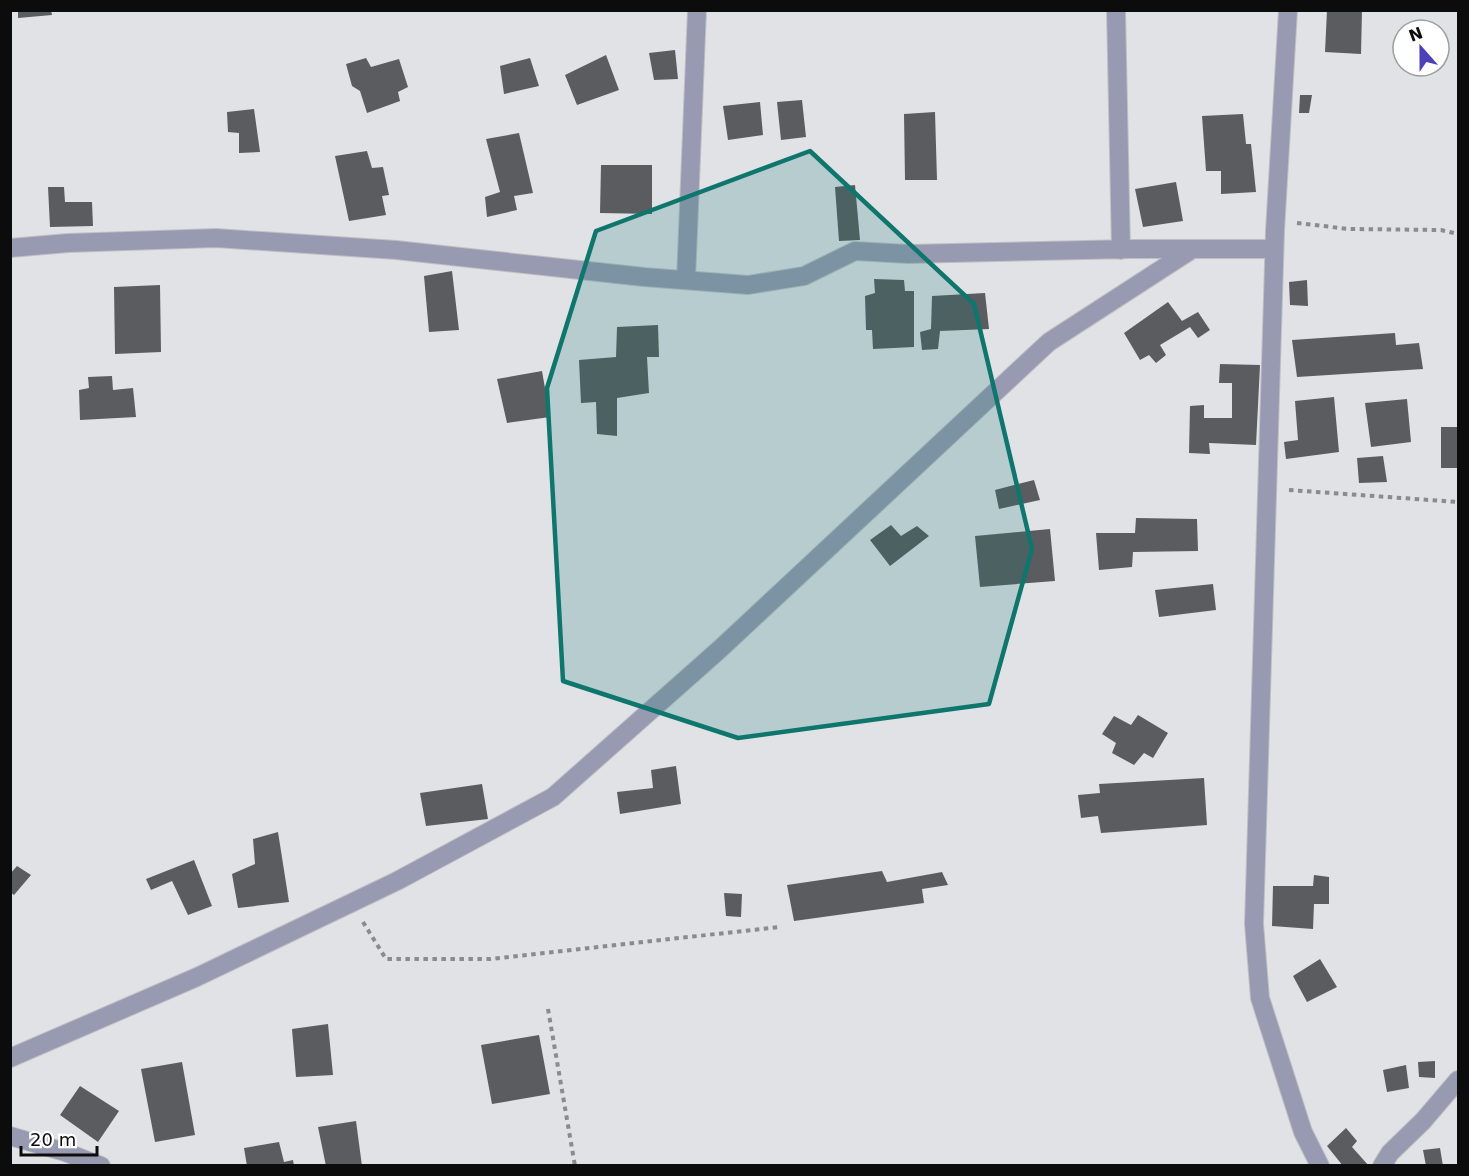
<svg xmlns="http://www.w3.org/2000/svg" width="1469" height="1176" viewBox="0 0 1469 1176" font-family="'DejaVu Sans',sans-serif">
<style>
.building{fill:#5b5c5f}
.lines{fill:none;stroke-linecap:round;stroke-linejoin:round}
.street-casing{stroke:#bfc0c3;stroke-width:20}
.path{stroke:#8a8b8e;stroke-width:4;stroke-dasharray:4.5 4.5;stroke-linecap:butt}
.street{stroke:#989ab2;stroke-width:18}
.marked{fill:#0f766e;fill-opacity:0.2;stroke:#0f766e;stroke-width:4.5;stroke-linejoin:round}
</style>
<rect width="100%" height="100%" fill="#e1e2e6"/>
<path class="building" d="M18 10H51L52 15 18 18Z
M1327 10H1362L1361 54 1325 52Z
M675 50 678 79 654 80 649 53Z
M606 55 619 90 577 105 565 75Z
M366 58 371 67 399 59 408 87 398 92 400 101 367 113 360 91 352 86 346 64Z
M530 58 539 86 504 94 500 66Z
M1300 95H1312L1309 113H1299Z
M802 100 806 137 781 140 777 102Z
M760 102 763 135 728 140 723 106Z
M254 109 260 152 239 153V133L228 132 227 112Z
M935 112 937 180H905L904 114Z
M1243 114 1246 144H1251L1256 192 1221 194V171H1206L1202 116Z
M519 133 533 193 514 196 517 210 487 217 485 197 500 192 486 139Z
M367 151 372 168 383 167 389 195 382 196 386 215 349 221 335 156Z
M601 165H652V214L600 213Z
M1176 182 1183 221 1143 227 1135 189Z
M855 185 860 240 839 241 835 187Z
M48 187H64L65 202H92L93 226 50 227Z
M452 271 459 330 429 332 424 276Z
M874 279 904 280 905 291H914V347L873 349 872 330H866L865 296 875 293Z
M1307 280 1308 306 1290 305 1289 282Z
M160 285 161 352 115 354 114 287Z
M985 293 989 329 940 331 938 349 922 350 920 332 931 329 932 296Z
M1168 302 1182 321 1198 312 1210 330 1198 338 1190 327 1160 345 1166 355 1156 363 1149 355 1140 360 1124 333Z
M658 325 659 357H647L649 393 617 398V436L597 434 596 402 581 403 579 360 616 357 617 327Z
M1395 333 1396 345 1419 343 1423 369 1297 377 1292 340Z
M1220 364 1260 365 1256 445 1209 443 1210 454 1189 453 1190 406 1204 405V418H1232V383H1219Z
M542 371 550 417 507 423 497 379Z
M112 376 113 390 133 388 136 417 80 420 79 390 89 388 88 377Z
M1334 397 1339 452 1286 459 1284 442 1298 440 1295 401Z
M1407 399 1411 442 1371 447 1365 403Z
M1441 427H1458V468H1441Z
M1383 456 1387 482 1359 483 1357 458Z
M1034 480 1040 500 999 509 995 490Z
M1136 518 1197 519 1198 551 1133 552 1132 567 1099 570 1096 533H1135Z
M891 525 901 536 917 526 929 536 890 566 870 540Z
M1050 529 1055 581 980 587 975 536Z
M1213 584 1216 610 1159 617 1155 590Z
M1138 715 1168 733 1153 758 1144 753 1134 765 1112 753 1116 743 1102 734 1114 716 1131 725Z
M676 766 681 804 620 814 617 792 653 788 651 770Z
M1204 778 1207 825 1101 833 1098 816 1081 818 1078 795 1100 793 1099 784Z
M482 784 488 819 426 826 420 793Z
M278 832 289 902 238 908 232 874 255 864 253 839Z
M194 860 212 906 188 915 172 881 151 890 146 879Z
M17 866 31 875 14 895 10 892V874Z
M882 871 887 882 942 872 948 885 922 889 924 903 794 921 787 885Z
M1314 875 1329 877V904H1314L1313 929 1272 926 1273 886H1313Z
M724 893 742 894 741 917 726 916Z
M1320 959 1337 987 1307 1002 1293 976Z
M328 1024 333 1075 296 1077 292 1029Z
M539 1035 550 1094 492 1104 481 1045Z
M1435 1061V1078L1419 1077 1418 1062Z
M182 1062 195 1135 155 1142 141 1069Z
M1406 1065 1409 1088 1387 1092 1383 1070Z
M80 1086 119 1111 98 1142 60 1115Z
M356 1121 362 1166H326L318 1127Z
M1346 1128 1357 1141 1352 1147 1369 1166H1343L1327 1146Z
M279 1142 284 1162 293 1160 294 1166H247L244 1148Z
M1440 1148 1443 1166H1426L1423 1150Z"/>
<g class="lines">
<g class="street-casing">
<path id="street" d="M1116 10 1121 250
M1288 10 1275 231 1254 924 1260 998 1303 1132 1320 1166
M10 248 68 243 216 238 396 250 644 277 748 285 804 276 855 251 908 254 1131 249H1274
M686 280 697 10
M10 1058 197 977 397 881 553 797 720 649 1049 342 1191 250
M10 1136 65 1152 101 1166
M1382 1166 1390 1153 1423 1121 1458 1080"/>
</g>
<path class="path" d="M1297 223 1349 229 1441 230 1458 234
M1289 490 1458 502
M363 922 386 959H490L779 927
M548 1009 575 1166"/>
<use href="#street" class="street"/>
</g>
<path class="marked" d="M810 151 974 304 1032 549 989 704 738 738 563 681 547 388 596 231Z"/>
<rect width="1469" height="1176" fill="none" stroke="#0c0c0d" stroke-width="24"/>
<g transform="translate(1421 48) rotate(339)"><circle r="28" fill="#ffffff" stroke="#9e9e9e" stroke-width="1.5"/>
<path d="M0-4.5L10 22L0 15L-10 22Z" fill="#4c40b7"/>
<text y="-9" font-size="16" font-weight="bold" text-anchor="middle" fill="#0c0c0d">N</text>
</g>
<path d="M21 1146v9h76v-9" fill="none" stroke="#0c0c0d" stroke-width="3"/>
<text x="30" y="1146" font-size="18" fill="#0c0c0d" stroke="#ffffff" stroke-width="4.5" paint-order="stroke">20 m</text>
</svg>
